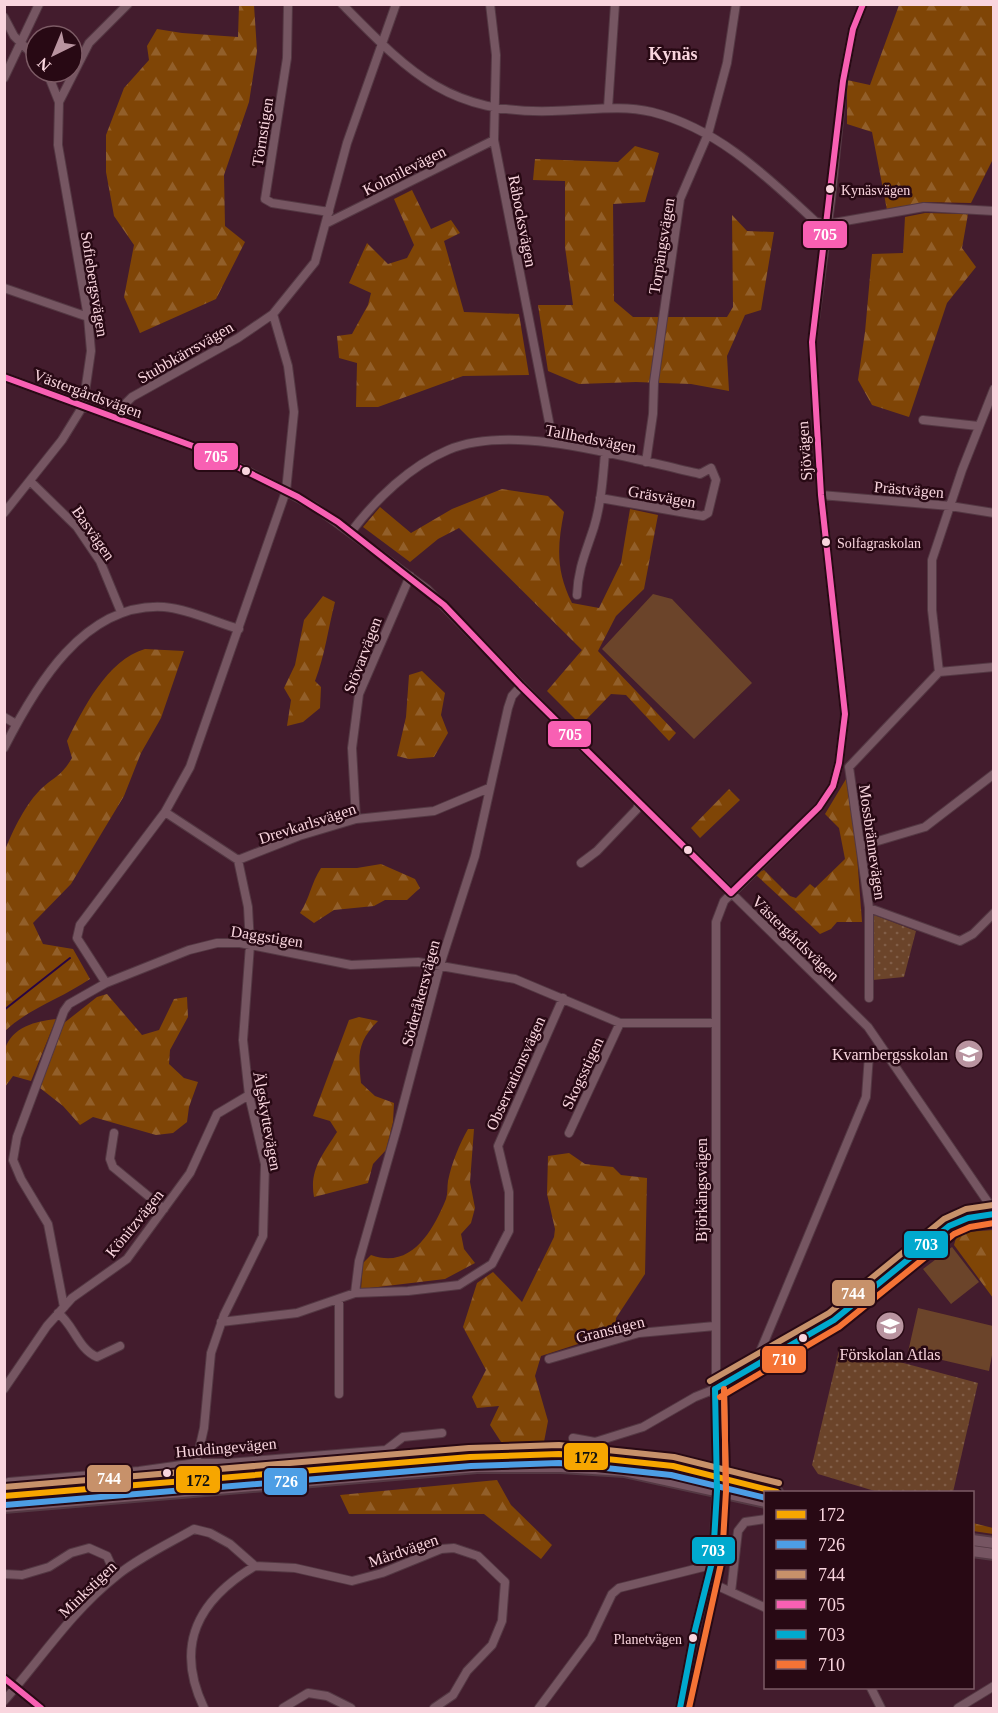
<svg xmlns="http://www.w3.org/2000/svg" width="998" height="1713" viewBox="0 0 998 1713" font-family="Georgia,serif">
<style>
.forest{fill:url(#forest-firs)}
.park{fill:url(#park-dots)}
.pitch{fill:#6b442a}
.lines{fill:none;stroke-linecap:round;stroke-linejoin:round}
.stream{stroke:#280542;stroke-width:2}
.minor-casing{stroke:#543843;stroke-width:10}
.major-casing{stroke:#543843;stroke-width:14}
.minor{stroke:#765662;stroke-width:8}
.major{stroke:#765562;stroke-width:10}
.bus-1-casing{stroke:#280914;stroke-width:10}
.bus-2-casing{stroke:#280914;stroke-width:10}
.bus-3-casing{stroke:#280914;stroke-width:10}
.bus-4-casing{stroke:#280914;stroke-width:10}
.bus-5-casing{stroke:#280914;stroke-width:10}
.bus-6-casing{stroke:#280914;stroke-width:10}
.bus-1{stroke:#f7a600;stroke-width:6}
.bus-2{stroke:#4d9ee5;stroke-width:6}
.bus-3{stroke:#c7916a;stroke-width:6}
.bus-4{stroke:#f860b3;stroke-width:6}
.bus-5{stroke:#00a9ce;stroke-width:6}
.bus-6{stroke:#f57335;stroke-width:6}
.bus-dot{fill:#f9d5de;stroke:#280914;stroke-width:2}
.labels{text-anchor:middle;stroke-width:5;stroke-linejoin:round;paint-order:stroke}
.bus-label{font-size:14px;fill:#f9d5de;stroke:#280914;text-anchor:start}
.street-label{font-size:16px;fill:#f9d5de;stroke:#280914}
.poi-label{font-size:16px;fill:#f9d5de;stroke:#280914;text-anchor:end}
.neighbourhood-label{font-size:18px;font-weight:bold;fill:#f9d5de;stroke:#280914}
.line-badge{stroke:#280914;stroke-width:2}
.badge-label{font-size:16px;text-anchor:middle;font-weight:bold;fill:#fff}
.pale-badge-label{font-size:16px;text-anchor:middle;font-weight:bold;fill:#111}
</style>
<defs>
<pattern id="forest-firs" width="22" height="20" patternUnits="userSpaceOnUse" patternTransform="scale(1.5)"><rect width="22" height="20" fill="#7f4506"/><path d="M5 1l3.5 6h-7zM16 11l3.5 6h-7z" fill="#925f2a"/></pattern>
<pattern id="park-dots" width="8" height="8" patternUnits="userSpaceOnUse" patternTransform="scale(1.5)"><rect width="8" height="8" fill="#6b442a"/><path d="M2 2h.1M6 6h.1" fill="none" stroke="#815e48" stroke-width="1.8" stroke-linecap="round"/></pattern>
</defs>
<rect width="100%" height="100%" fill="#431c2d"/>
<path class="forest" d="M239 5H254L257 51 249 102 224 175 225 226 245 242 216 299 140 333 124 297 134 245 114 216 106 172V135L124 88 149 60 147 46 157 29 182 33 238 37Z
M899 5H993V159L971 203 925 202 887 210 872 132 847 124V80L870 85Z
M635 146 659 153 645 202 613 204 614 301 633 317H727L733 307 732 215 747 231 774 232 761 310 745 315 727 356 729 391 691 384 636 382 579 384 548 371 538 305H573L565 247V181L533 180 535 159 618 162Z
M412 190 431 229 451 220 460 233 444 241 464 312 519 314 529 375 463 376 378 407H356L357 363 339 358 337 336 352 334 368 305 371 293 349 283 367 243 388 264 407 258 414 245 394 199Z
M925 213 968 214 962 248 976 267 947 303 909 417 872 405 858 380 865 332 872 254 903 253 905 217Z
M502 489 548 496 564 512C557 547 556 571 572 603L599 608 621 563 630 509 658 515 644 589 616 616 598 651 676 733 669 741 626 695 611 694 581 725 547 691 582 650 459 528 438 539 410 562 363 527 380 507 411 533 452 509Z
M323 596 335 602C328 629 325 655 315 681L321 687 320 708 303 722 287 726 291 700 284 688 295 665 304 620Z
M145 649 184 651 161 718 141 753 124 796 71 884 33 923 43 944 73 949 90 979C62 998 28 1009 5 1031V850C13 830 26 803 42 788 57 775 61 776 72 758L67 741C83 709 107 660 145 649Z
M422 671 445 693 441 715 448 733 434 757 409 759 397 756 406 717 409 675Z
M846 779 856 842 862 922H837L831 929 820 934 755 874 764 870 790 896 796 898 810 884 815 888 845 859 839 828 825 814Z
M729 789 740 800 700 838 691 828Z
M381 864 415 879 420 888 407 900H385L374 906 334 910 314 923 300 913C310 898 311 883 321 868H357Z
M107 994 142 1035 159 1030 174 999 187 997 188 1017 170 1050 169 1064 184 1078 198 1082 189 1107 187 1122 173 1133 156 1135 93 1117 80 1125 63 1106 40 1088 64 1023 97 997Z
M359 1017 378 1021C357 1042 358 1055 361 1083L375 1096 394 1103 393 1122 386 1150 373 1164 368 1183 314 1197C309 1170 323 1154 337 1132L330 1121 313 1116 349 1020Z
M56 1019 31 1081 13 1076 5 1087C4 1077 1 1059 5 1049 12 1027 36 1021 56 1019Z
M468 1129H474L470 1182 475 1208 471 1223 461 1234 464 1249 475 1263 445 1279 361 1289 363 1263 371 1255C411 1270 433 1231 446 1199 448 1193 447 1187 448 1181 452 1162 459 1145 468 1129Z
M569 1153 585 1164 613 1167 621 1175 647 1178 645 1274 616 1318 615 1332 541 1356 535 1376 548 1421 544 1442 503 1445 490 1425 499 1406 477 1408 472 1397 486 1370 463 1327 477 1283 493 1272 522 1302 554 1237 555 1229 547 1194 548 1156Z
M993 1230H994L993 1298 954 1245 956 1238 966 1232Z
M497 1480 511 1505 552 1545 541 1559 484 1514H349L340 1495Z
M973 1523 993 1528V1534L973 1531Z"/>
<path class="park" d="M874 915 916 931 904 977 873 980Z
M840 1346 978 1383 953 1492H878L818 1474 812 1465Z"/>
<path class="pitch" d="M653 594 672 599 752 683 694 739 602 649Z
M952 1247 979 1282 951 1304 923 1269Z
M918 1308 993 1326V1350L989 1371 908 1352Z"/>
<g class="lines">
<path class="stream" d="M4 1010 70 958"/>
<g class="minor-casing">
<path id="minor" d="M288 4 287 58 265 199 272 203 329 212
M342 4C410 73 448 114 552 111 585 111 619 104 652 112 719 129 767 177 816 222L828 224 924 207 994 211
M490 4 496 55 494 140 553 442
M4 17 14 36 36 58
M4 78 39 4
M59 102 89 43 128 4
M608 108 615 4
M327 223 494 140
M4 288 88 317
M4 377 201 449 249 472 315 507 427 589 562 727 868 1027 994 1211
M117 418 122 407 132 397 238 338 273 314 315 262 347 143 396 4
M923 420 978 426
M646 462 653 414 654 382 680 199 708 134 727 63 736 4
M30 481 77 527 100 561 121 612
M821 495 950 506 994 513
M4 513 62 440 83 406 91 351 88 317 58 145 59 102 47 72
M351 532C376 499 410 466 448 450 515 422 630 459 700 474L711 468 716 480 708 513 703 516 600 498
M577 595C578 568 586 552 594 527 601 504 603 478 605 453
M939 672 932 610V560L962 470 994 389
M4 717 16 724
M4 748C35 687 84 602 164 607 188 609 215 622 239 629
M165 812 238 860 248 907 250 945 243 1040 249 1095 265 1164 263 1236 224 1315 211 1353 204 1428 196 1463
M356 819 352 748 359 694 410 576
M861 846 925 827 994 774
M238 860 299 836 356 819 434 811 489 788
M581 863 597 851 637 809 639 803
M869 908 960 941 973 934 994 913
M106 983 77 938 80 925 165 812 190 767 286 491 294 412 288 366 273 314
M869 998V908L849 767 939 672 994 667
M114 1133 110 1159 113 1167 164 1209
M569 1133 620 1023
M355 1293 408 1291 459 1285 492 1264 509 1231V1192L498 1146 563 998
M339 1300V1394
M64 1307 48 1224 21 1179 13 1160 17 1137 64 1011 69 1004 106 983 189 950 217 943H240L351 965 418 962 515 979 620 1023H714
M58 1313C74 1325 78 1349 97 1357L120 1346
M221 1322 297 1313 355 1293 359 1261 397 1128 440 965 475 856 508 708 512 696 521 686
M549 1359 639 1333 715 1326
M755 1364 866 1097 869 1055
M4 1389 47 1326 72 1298 127 1259 190 1173 217 1114 249 1095
M573 1438 595 1442 643 1427 695 1397 715 1389 755 1364 834 1320 949 1226 968 1218 994 1214
M9 1482 139 1471 196 1463H228L386 1450 403 1437 442 1433
M4 1574 22 1575 49 1567 71 1553 89 1548 107 1556 116 1576
M707 1581 766 1608
M731 1592 738 1531 745 1522 766 1519
M4 1678 41 1708
M871 1688 881 1708
M4 1701C40 1660 72 1611 115 1577 138 1558 168 1544 194 1529L210 1533 230 1544 255 1566 295 1568 352 1581 382 1573 441 1549 454 1548 478 1556 505 1582 502 1621 492 1645 467 1671 453 1695 434 1708
M204 1708C174 1645 198 1600 255 1566
M283 1708 308 1693 327 1696 351 1708
M539 1708 591 1638 612 1594 619 1588 711 1565
M680 1708 695 1630 713 1558 716 1502V922L724 901 819 807 833 786 839 763 845 714 821 495 812 342 831 199 843 81 853 29 863 4
M958 1708 994 1686"/>
</g>
<g class="major-casing">
<path id="major" d="M4 1496 470 1457 559 1454 624 1459 673 1466 777 1492
M4 1507 477 1467H561L624 1471 766 1502
M972 1540 994 1543
M972 1551 994 1554"/>
</g>
<use href="#minor" class="minor"/>
<use href="#major" class="major"/>
<g class="bus-1-casing">
<path id="bus-1" d="M4 1496 470 1457 559 1454 673 1466 777 1492"/>
</g>
<g class="bus-2-casing">
<path id="bus-2" d="M5 1505 471 1466 559 1463 671 1475 766 1498"/>
</g>
<g class="bus-3-casing">
<path id="bus-3" d="M710 1381 829 1313 944 1219 966 1209 993 1205
M724 1389 726 1491
M4 1487 469 1448 559 1445 674 1457 779 1483"/>
</g>
<g class="bus-4-casing">
<path id="bus-4" d="M4 377 201 449 298 497 338 522 444 605 521 686 731 893
M731 893 819 807 833 786 839 763 845 714 821 495 812 342 843 81 853 29 863 4
M4 1678 41 1708"/>
</g>
<g class="bus-5-casing">
<path id="bus-5" d="M715 1389 834 1320 949 1226 968 1218 994 1214
M680 1708 695 1630 713 1558 717 1491 715 1389"/>
</g>
<g class="bus-6-casing">
<path id="bus-6" d="M720 1397 839 1327 954 1234 970 1227 994 1223
M689 1708 722 1559 726 1491 724 1389"/>
</g>
<use href="#bus-1" class="bus-1"/>
<use href="#bus-2" class="bus-2"/>
<use href="#bus-3" class="bus-3"/>
<use href="#bus-4" class="bus-4"/>
<use href="#bus-5" class="bus-5"/>
<use href="#bus-6" class="bus-6"/>
</g>
<defs>
<g id="school-disc" transform="scale(1.5)"><circle r="9.5" fill="#b994a0" stroke="#280914"/><path d="M0-5L7-2L0 1L-7-2ZM-4 1L0 2.5L4 1V4Q0 6-4 4Z" fill="#fff"/></g>
</defs>
<g fill-rule="evenodd">
<use href="#school-disc" x="969" y="1054"/>
<use href="#school-disc" x="890" y="1326"/>
</g>
<g class="bus-dot">
<circle cx="830" cy="189" r="5"/>
<circle cx="246" cy="471" r="5"/>
<circle cx="826" cy="542" r="5"/>
<circle cx="688" cy="850" r="5"/>
<circle cx="803" cy="1338" r="5"/>
<circle cx="167" cy="1473" r="5"/>
<circle cx="693" cy="1638" r="5"/>
</g>
<g class="labels">
<g class="bus-label">
<text x="841" y="195">Kynäsvägen</text>
<text x="837" y="548">Solfagraskolan</text>
<text x="682" y="1644" text-anchor="end">Planetvägen</text>
</g>
<g class="street-label">
<text transform="translate(262 132) rotate(-81)" y="6">Törnstigen</text>
<text transform="translate(404 170) rotate(-27)" y="6">Kolmilevägen</text>
<text transform="translate(523 221) rotate(79)" y="6">Råbocksvägen</text>
<text transform="translate(661 246) rotate(-81)" y="6">Torpängsvägen</text>
<text transform="translate(95 284) rotate(81)" y="6">Sofiebergsvägen</text>
<text transform="translate(185 352) rotate(-30)" y="6">Stubbkärrsvägen</text>
<text transform="translate(88 393) rotate(20)" y="6">Västergårdsvägen</text>
<text transform="translate(591 438) rotate(11)" y="6">Tallhedsvägen</text>
<text transform="translate(804 451) rotate(-94)" y="6">Sjövägen</text>
<text transform="translate(909 489) rotate(5)" y="6">Prästvägen</text>
<text transform="translate(662 496) rotate(10)" y="6">Gräsvägen</text>
<text transform="translate(94 533) rotate(55)" y="6">Basvägen</text>
<text transform="translate(362 655) rotate(-69)" y="6">Stövarvägen</text>
<text transform="translate(307 823) rotate(-18)" y="6">Drevkarlsvägen</text>
<text transform="translate(873 842) rotate(82)" y="6">Mossbrännevägen</text>
<text transform="translate(267 936) rotate(9)" y="6">Daggstigen</text>
<text transform="translate(796 938) rotate(44)" y="6">Västergårdsvägen</text>
<text transform="translate(420 993) rotate(-75)" y="6">Söderåkersvägen</text>
<text transform="translate(515 1073) rotate(-66)" y="6">Observationsvägen</text>
<text transform="translate(582 1073) rotate(-65)" y="6">Skogsstigen</text>
<text transform="translate(268 1121) rotate(80)" y="6">Älgskyttevägen</text>
<text transform="translate(701 1190) rotate(-90)" y="6">Björkängsvägen</text>
<text transform="translate(134 1223) rotate(-51)" y="6">Könitzvägen</text>
<text transform="translate(610 1329) rotate(-14)" y="6">Granstigen</text>
<text transform="translate(226 1447) rotate(-5)" y="6">Huddingevägen</text>
<text transform="translate(403 1550) rotate(-19)" y="6">Mårdvägen</text>
<text transform="translate(87 1589) rotate(-44)" y="6">Minkstigen</text>
</g>
<g class="poi-label">
<text x="948" y="1060">Kvarnbergsskolan</text>
<text x="890" y="1360" text-anchor="middle">Förskolan Atlas</text>
</g>
<g class="neighbourhood-label">
<text x="673" y="60">Kynäs</text>
</g>
</g>
<g class="line-badge">
<rect x="802" y="220" width="46" height="29" rx="6" fill="#f860b3"/>
<rect x="193" y="442" width="46" height="29" rx="6" fill="#f860b3"/>
<rect x="547" y="720" width="45" height="28" rx="6" fill="#f860b3"/>
<rect x="903" y="1230" width="46" height="29" rx="6" fill="#00a9ce"/>
<rect x="831" y="1279" width="45" height="28" rx="6" fill="#c7916a"/>
<rect x="761" y="1345" width="46" height="29" rx="6" fill="#f57335"/>
<rect x="563" y="1442" width="46" height="29" rx="6" fill="#f7a600"/>
<rect x="86" y="1464" width="46" height="29" rx="6" fill="#c7916a"/>
<rect x="175" y="1465" width="46" height="29" rx="6" fill="#f7a600"/>
<rect x="263" y="1467" width="45" height="29" rx="6" fill="#4d9ee5"/>
<rect x="691" y="1536" width="45" height="29" rx="6" fill="#00a9ce"/>
</g>
<g class="badge-label">
<text x="825" y="240">705</text>
<text x="216" y="462">705</text>
<text x="570" y="740">705</text>
<text x="926" y="1250">703</text>
<text x="853" y="1299">744</text>
<text x="784" y="1365">710</text>
<text x="109" y="1484">744</text>
<text x="286" y="1487">726</text>
<text x="713" y="1556">703</text>
</g>
<g class="pale-badge-label">
<text x="586" y="1463">172</text>
<text x="198" y="1486">172</text>
</g>
<rect width="998" height="1713" fill="none" stroke="#f9d5de" stroke-width="12"/>
<rect x="764" y="1491" width="210" height="198" fill="#280914" stroke="#7c5b65" stroke-width="1.5"/>
<rect x="776" y="1510" width="30" height="9" fill="#f7a600" stroke="#7c5b65" stroke-width="1.5"/>
<text x="818" y="1521" font-size="18" fill="#f9d5de">172</text>
<rect x="776" y="1540" width="30" height="9" fill="#4d9ee5" stroke="#7c5b65" stroke-width="1.5"/>
<text x="818" y="1551" font-size="18" fill="#f9d5de">726</text>
<rect x="776" y="1570" width="30" height="9" fill="#c7916a" stroke="#7c5b65" stroke-width="1.5"/>
<text x="818" y="1581" font-size="18" fill="#f9d5de">744</text>
<rect x="776" y="1600" width="30" height="9" fill="#f860b3" stroke="#7c5b65" stroke-width="1.5"/>
<text x="818" y="1611" font-size="18" fill="#f9d5de">705</text>
<rect x="776" y="1630" width="30" height="9" fill="#00a9ce" stroke="#7c5b65" stroke-width="1.5"/>
<text x="818" y="1641" font-size="18" fill="#f9d5de">703</text>
<rect x="776" y="1660" width="30" height="9" fill="#f57335" stroke="#7c5b65" stroke-width="1.5"/>
<text x="818" y="1671" font-size="18" fill="#f9d5de">710</text>
<g transform="translate(54 54) rotate(223)"><circle r="28" fill="#280914" stroke="#7c5b65" stroke-width="1.5"/>
<path d="M0-4.5L10 22L0 15L-10 22Z" fill="#b994a0"/>
<text y="-9" font-size="16" font-weight="bold" text-anchor="middle" fill="#f9d5de">N</text>
</g>
</svg>
